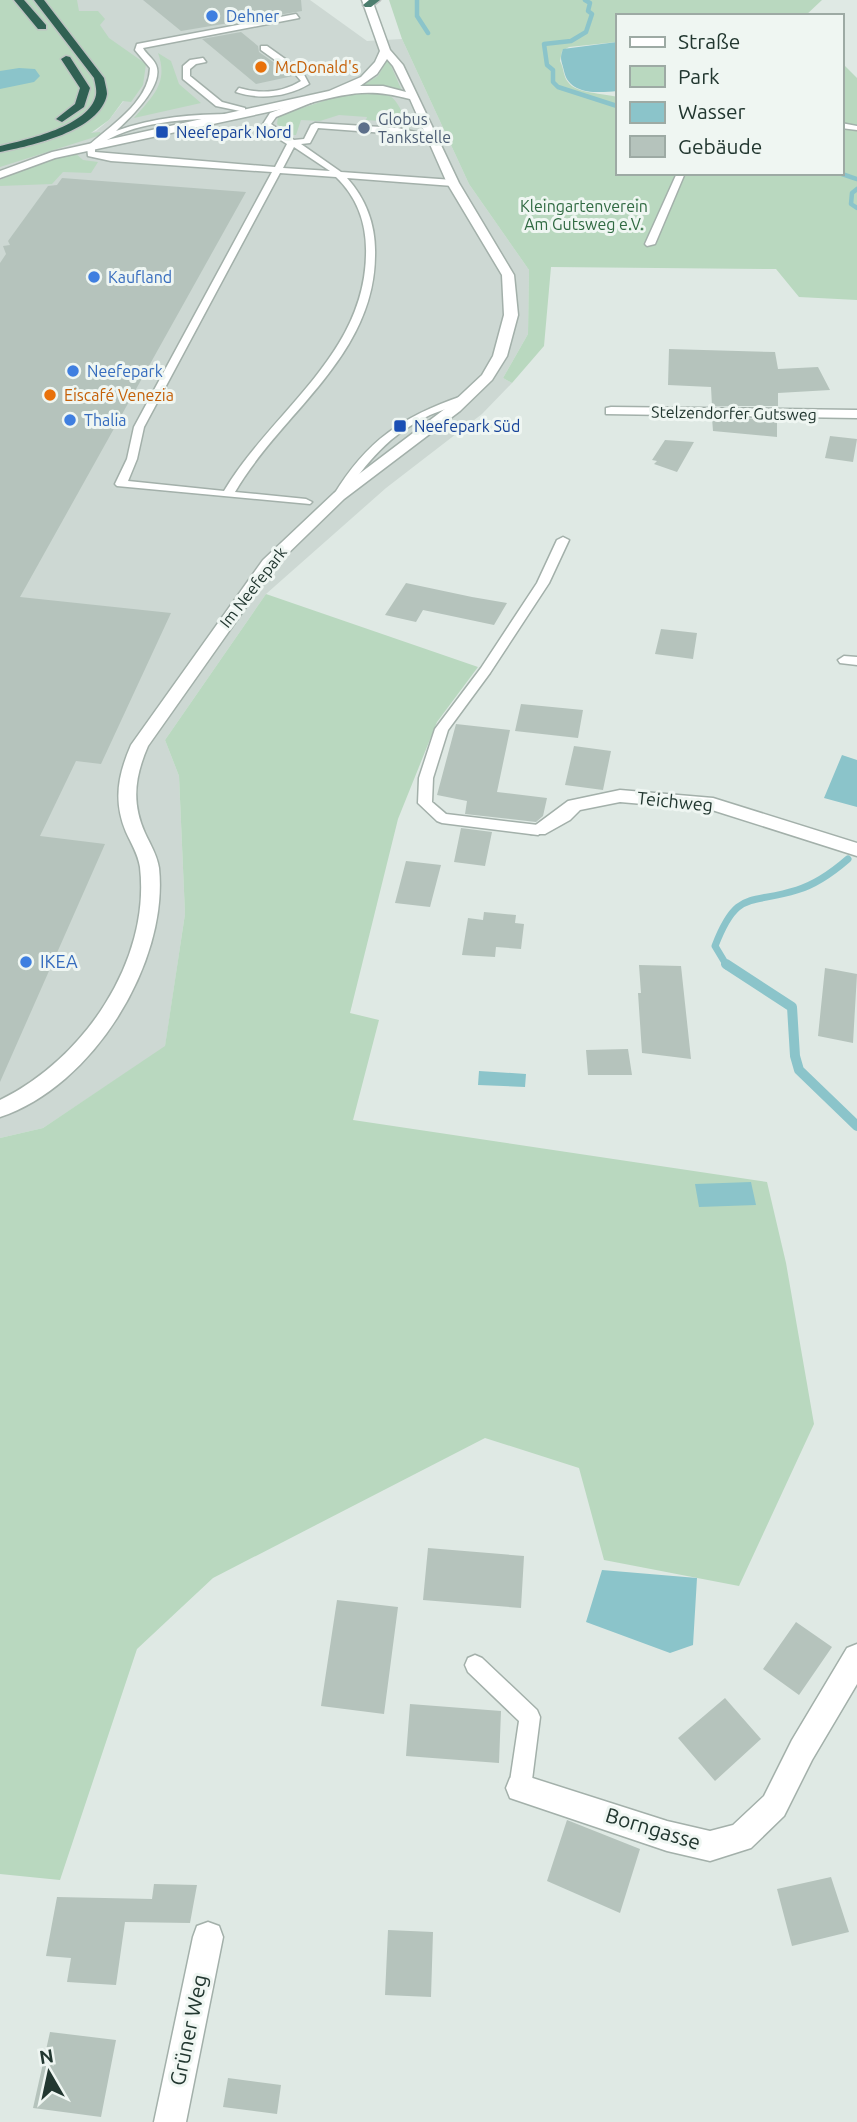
<svg xmlns="http://www.w3.org/2000/svg" width="857" height="2122" viewBox="0 0 857 2122" font-family="Ubuntu,sans-serif">
<style>
.built{fill:#cdd8d3}
.green{fill:#b9d8bf}
.water{fill:#8bc4ca}
.lines{fill:none;stroke-linecap:round;stroke-linejoin:round}
.stream-far2{stroke:#8bc4ca;stroke-width:4.5}
.stream-far1{stroke:#8bc4ca;stroke-width:7}
.stream{stroke:#8bc4ca;stroke-width:10}
.building{fill:#b5c3bc}
.service-casing{stroke:#a3b0aa;stroke-width:3}
.minor-casing{stroke:#a3b0aa;stroke-width:3}
.trunk-casing{stroke:#bdc3c1;stroke-width:3}
.motorway-casing{stroke:#bdc3c1;stroke-width:3}
.service{fill:#fff;fill-rule:evenodd}
.minor{fill:#fff;fill-rule:evenodd}
.trunk{fill:#4c7e6e;fill-rule:evenodd}
.motorway{fill:#306153;fill-rule:evenodd}
.shop-dot{fill:#3f7fe0;stroke:#eff6f2;stroke-width:2.5}
.food-dot{fill:#e8710a;stroke:#eff6f2;stroke-width:2.5}
.service-dot{fill:#5c6f8a;stroke:#eff6f2;stroke-width:2.5}
.transit-dot{fill:#1a4fb4;stroke:#eff6f2;stroke-width:2.5}
.labels{text-anchor:middle;stroke-width:6;stroke-linejoin:round;paint-order:stroke}
.far-shop-label{font-size:16px;fill:#366cbe;stroke:#eff6f2;text-anchor:start}
.far-food-label{font-size:16px;fill:#c56008;stroke:#eff6f2;text-anchor:start}
.far-service-label{font-size:16px;fill:#4e5e75;stroke:#eff6f2;text-anchor:start}
.far-transit-label{font-size:16px;fill:#164399;stroke:#eff6f2;text-anchor:start}
.far-park-label{font-size:16px;fill:#306a42;stroke:#eff6f2}
.far-street-label{font-size:16px;fill:#223730;stroke:#eff6f2}
.street-label{font-size:18px;fill:#223730;stroke:#eff6f2}
.shop-label{font-size:18px;fill:#366cbe;stroke:#eff6f2;text-anchor:start}
.near-street-label{font-size:21px;fill:#223730;stroke:#eff6f2}
</style>
<rect width="100%" height="100%" fill="#dfe9e4"/>
<path class="built" d="M77 0H310L367 41 402 39 469 184 529 270 528 334 503 378 512 383 482 414 386 488 266 594 165 740 179 776 185 914 165 1047 43 1128 0 1138V163L96 131 109 120 129 94 117 62 77 9Z"/>
<path class="green" d="M0 0H77L79 11H98L105 19 100 25 109 38 146 64 143 85 131 102 123 101 109 120 91 133 100 132 101 135 0 167Z
M389 0H822L805 16H617V42L569 47 562 51 560 61C564 68 563 76 568 82 576 94 604 93 617 97V173H841V62L857 78V300L799 297 776 269 551 267 544 346 512 383 503 378 528 334 529 270 469 184 402 39Z
M158 53 171 61 179 84 201 103 134 118C152 97 169 83 158 53Z
M388 59 402 91 363 85 378 76Z
M351 92C394 92 392 90 410 129L407 130 397 122 366 120 367 117 339 115 320 121 301 120 296 135H290L277 124 278 116Z
M75 153 83 160 98 162 91 173 63 172 52 184 0 186V180L38 163Z
M266 594 478 667 437 722 398 819 350 1013 379 1020 353 1120 767 1182 786 1263 814 1424 739 1586 604 1560 579 1468 485 1438 213 1578 137 1649 60 1880 0 1874V1138L43 1128 165 1046 185 914 179 776 165 740Z"/>
<path class="water" d="M617 42V91C597 93 569 95 564 71 562 61 559 60 563 49Z
M19 68 35 69 40 76 34 82 0 89V71Z
M842 755 857 760V807L824 798Z
M479 1071 526 1074 525 1087 478 1085Z
M751 1182 756 1205 699 1207 695 1184Z
M602 1570 697 1578 693 1645 670 1653 586 1622Z"/>
<g class="lines">
<path class="stream-far2" d="M417 0V16L428 33
M585 0 590 3 588 11 592 14 586 32 571 41 544 44 547 65 553 70V82L558 87 617 106
M839 173 857 179
M857 189 852 193 851 204 857 208"/>
<path class="stream-far1" d="M727 966 715 946C737 889 749 905 797 890 817 884 833 872 848 859"/>
<path class="stream" d="M726 964 792 1007 795 1056 799 1070 857 1126"/>
</g>
<path class="building" d="M143 0H301L302 11 181 31Z
M241 32 258 46 259 52 293 76 256 84 202 39Z
M62 178 246 192 20 597 171 613 101 764 76 761 40 836 105 844 0 1082V263L6 254 3 246 10 245 8 241 48 186 57 185Z
M669 349 775 352 778 369 818 367 830 390 778 393V406H712L711 387 668 385Z
M712 418 777 419V437L713 431Z
M830 436 857 439 853 462 825 458Z
M665 440 694 442 677 472 654 464 657 461 652 460Z
M406 583 472 597 507 603 494 625 423 610 416 622 385 615Z
M661 629 697 633 693 659 655 654Z
M521 704 583 710 578 738 515 731Z
M456 724 510 730 497 792 547 798 543 816 536 822 465 814 467 801 437 795Z
M574 746 611 751 603 790 565 785Z
M461 828 492 832 485 866 454 862Z
M406 861 441 865 430 907 395 903Z
M484 912 516 915 515 923 524 924 521 949 496 947 495 957 462 955 468 918 483 920Z
M639 965 681 966 691 1059 642 1053 638 993H641Z
M825 968 857 974 853 1043 818 1036Z
M628 1049 632 1075H588L586 1050Z
M428 1548 524 1556 521 1608 423 1600Z
M337 1600 398 1607 384 1714 321 1706Z
M796 1622 832 1647 799 1695 763 1669Z
M725 1698 761 1739 715 1781 678 1738Z
M410 1704 501 1711 499 1763 406 1756Z
M567 1820 640 1849 620 1913 547 1881Z
M831 1877 849 1932 792 1946 777 1889Z
M154 1884 197 1885 190 1923 125 1922 116 1985 67 1982 71 1958 46 1956 57 1897 152 1899Z
M388 1930 433 1932 431 1997 385 1995Z
M50 2032 116 2040 101 2117 33 2108Z
M228 2078 281 2085 277 2114 223 2107Z"/>
<g class="lines">
<g class="service-casing">
<path id="service" d="M296 14 299 18 143 48C146 54 153 58 156 65 165 85 129 119 116 131 154 117 194 114 234 114L238 116 234 118C189 119 131 120 95 148V152L275 167 287 144 271 134 263 124 270 113 310 98 313 102 276 117 271 124 294 140 304 139 311 125 315 123 398 128 437 137 433 140 398 134 318 128 310 143 301 144 341 172 453 180 457 183 453 186 347 178C367 200 376 227 375 256 374 357 281 413 235 492L306 499 312 502 310 504 117 486 115 484 127 459 134 427 272 172 111 161 88 156 87 147C109 126 149 103 150 68L135 50 137 44ZM294 147 330 171 283 168ZM280 173 336 177C358 198 367 225 366 255 364 356 271 412 224 491L128 481 137 459 144 427Z
M261 46H267L302 71 309 84C287 97 260 100 236 92L239 88C260 94 282 93 301 81L296 75 261 50Z
M203 58 206 62 196 64 190 69V76L222 102 245 108V112L216 106 183 79V66L190 60Z
M841 123 857 126V130L841 128Z
M677 173H685L655 244 647 246 645 244Z
M462 396 471 398C460 406 443 409 430 415 390 434 366 462 343 498H335L333 496C367 440 402 417 462 396Z
M563 537 569 540 549 583 490 673 448 730 433 778 432 802 446 814 538 825 545 830 538 835 442 823 437 821 418 803 419 778 435 729 481 668 537 583 557 540Z
M844 656 857 657V665L840 663 838 660Z
M475 1655 482 1658 537 1710 540 1717 531 1788 528 1796 520 1799 512 1796 509 1788 519 1721 468 1672 465 1665 468 1658Z"/>
</g>
<g class="minor-casing">
<path id="minor" d="M362 0H372L390 50 403 65 459 183 514 275 518 315 507 356 492 380 460 411 344 499 275 566 148 746C135 776 131 802 145 833 150 844 157 855 159 868 169 963 92 1087 0 1117V1100C83 1060 151 961 140 867 138 854 131 843 126 832 113 801 118 775 131 745L263 560 334 493 450 405 482 375 493 356 504 315 502 275 447 183 410 99C368 88 350 93 310 103L55 158 0 178V171L52 152 329 91 361 77 375 62 380 51ZM387 59 393 66 406 92 383 86H360L377 74Z
M611 407 857 410V418L606 414V408Z
M620 790 713 798 857 843V856L712 810 620 802 580 810 570 820 545 834H531L529 830 568 801Z
M857 1644V1684L812 1760 784 1816 751 1848 710 1861 667 1851 510 1798 506 1788 510 1778 520 1774 667 1821 710 1831 733 1825 764 1796 792 1740 847 1648Z
M208 1922 219 1926 223 1937 186 2122H154L193 1937 197 1926Z"/>
</g>
<g class="trunk-casing">
<path id="trunk" d="M369 0H380L371 7H365L363 5Z"/>
</g>
<g class="motorway-casing">
<path id="motorway" d="M14 0H24L46 25V29H38Z
M34 0H44L104 78C105 83 107 90 107 94 101 131 30 146 0 152V146C26 140 90 126 96 95 97 90 95 83 94 78Z
M66 56 70 57 90 88 84 107 62 122 56 119 75 104 80 88 61 59Z"/>
</g>
<use href="#service" class="service"/>
<use href="#minor" class="minor"/>
<use href="#trunk" class="trunk"/>
<use href="#motorway" class="motorway"/>
</g>
<g class="shop-dot">
<circle cx="212" cy="16" r="7"/>
<circle cx="94" cy="277" r="7"/>
<circle cx="73" cy="371" r="7"/>
<circle cx="70" cy="420" r="7"/>
<circle cx="26" cy="962" r="7"/>
</g>
<g class="food-dot">
<circle cx="261" cy="67" r="7"/>
<circle cx="50" cy="395" r="7"/>
</g>
<circle class="service-dot" cx="364" cy="128" r="7"/>
<g class="transit-dot">
<rect x="155" y="125" width="14" height="14" rx="3.5"/>
<rect x="393" y="419" width="14" height="14" rx="3.5"/>
</g>
<g class="labels">
<g class="far-shop-label">
<text x="226" y="22">Dehner</text>
<text x="108" y="283">Kaufland</text>
<text x="87" y="377">Neefepark</text>
<text x="84" y="426">Thalia</text>
</g>
<g class="far-food-label">
<text x="275" y="73">McDonald's</text>
<text x="64" y="401">Eiscafé Venezia</text>
</g>
<g class="far-service-label">
<text x="378" y="125">Globus<tspan x="378" dy="18">Tankstelle</tspan></text>
</g>
<g class="far-transit-label">
<text x="176" y="138">Neefepark Nord</text>
<text x="414" y="432">Neefepark Süd</text>
</g>
<g class="far-park-label">
<text x="584" y="212">Kleingartenverein<tspan x="584" dy="18">Am Gutsweg e.V.</tspan></text>
</g>
<g class="far-street-label">
<text transform="translate(734 413) rotate(1)" y="6">Stelzendorfer Gutsweg</text>
<text transform="translate(253 587) rotate(-52)" y="6">Im Neefepark</text>
</g>
<g class="street-label">
<text transform="translate(675 802) rotate(6)" y="6">Teichweg</text>
</g>
<g class="shop-label">
<text x="40" y="968">IKEA</text>
</g>
<g class="near-street-label">
<text transform="translate(653 1829) rotate(17)" y="7">Borngasse</text>
<text transform="translate(189 2030) rotate(-78)" y="7">Grüner Weg</text>
</g>
</g>
<rect x="616" y="14" width="228" height="161" fill="#eff6f2" stroke="#9daaa4" stroke-width="2"/>
<rect x="630" y="37" width="35" height="10" fill="#ffffff" stroke="#9daaa4" stroke-width="2"/>
<text x="678" y="49" font-size="21" fill="#223730">Straße</text>
<rect x="630" y="66" width="35" height="21" fill="#b9d8bf" stroke="#9daaa4" stroke-width="2"/>
<text x="678" y="84" font-size="21" fill="#223730">Park</text>
<rect x="630" y="102" width="35" height="21" fill="#8bc4ca" stroke="#9daaa4" stroke-width="2"/>
<text x="678" y="119" font-size="21" fill="#223730">Wasser</text>
<rect x="630" y="136" width="35" height="21" fill="#b5c3bc" stroke="#9daaa4" stroke-width="2"/>
<text x="678" y="154" font-size="21" fill="#223730">Gebäude</text>
<g transform="translate(49 2073) rotate(351)" stroke="#eff6f2" stroke-width="5" paint-order="stroke">
<path d="M0-5L12 26L0 18L-12 26Z" fill="#223730"/>
<text y="-10" font-size="19" font-weight="bold" text-anchor="middle" fill="#223730">N</text>
</g>
</svg>
